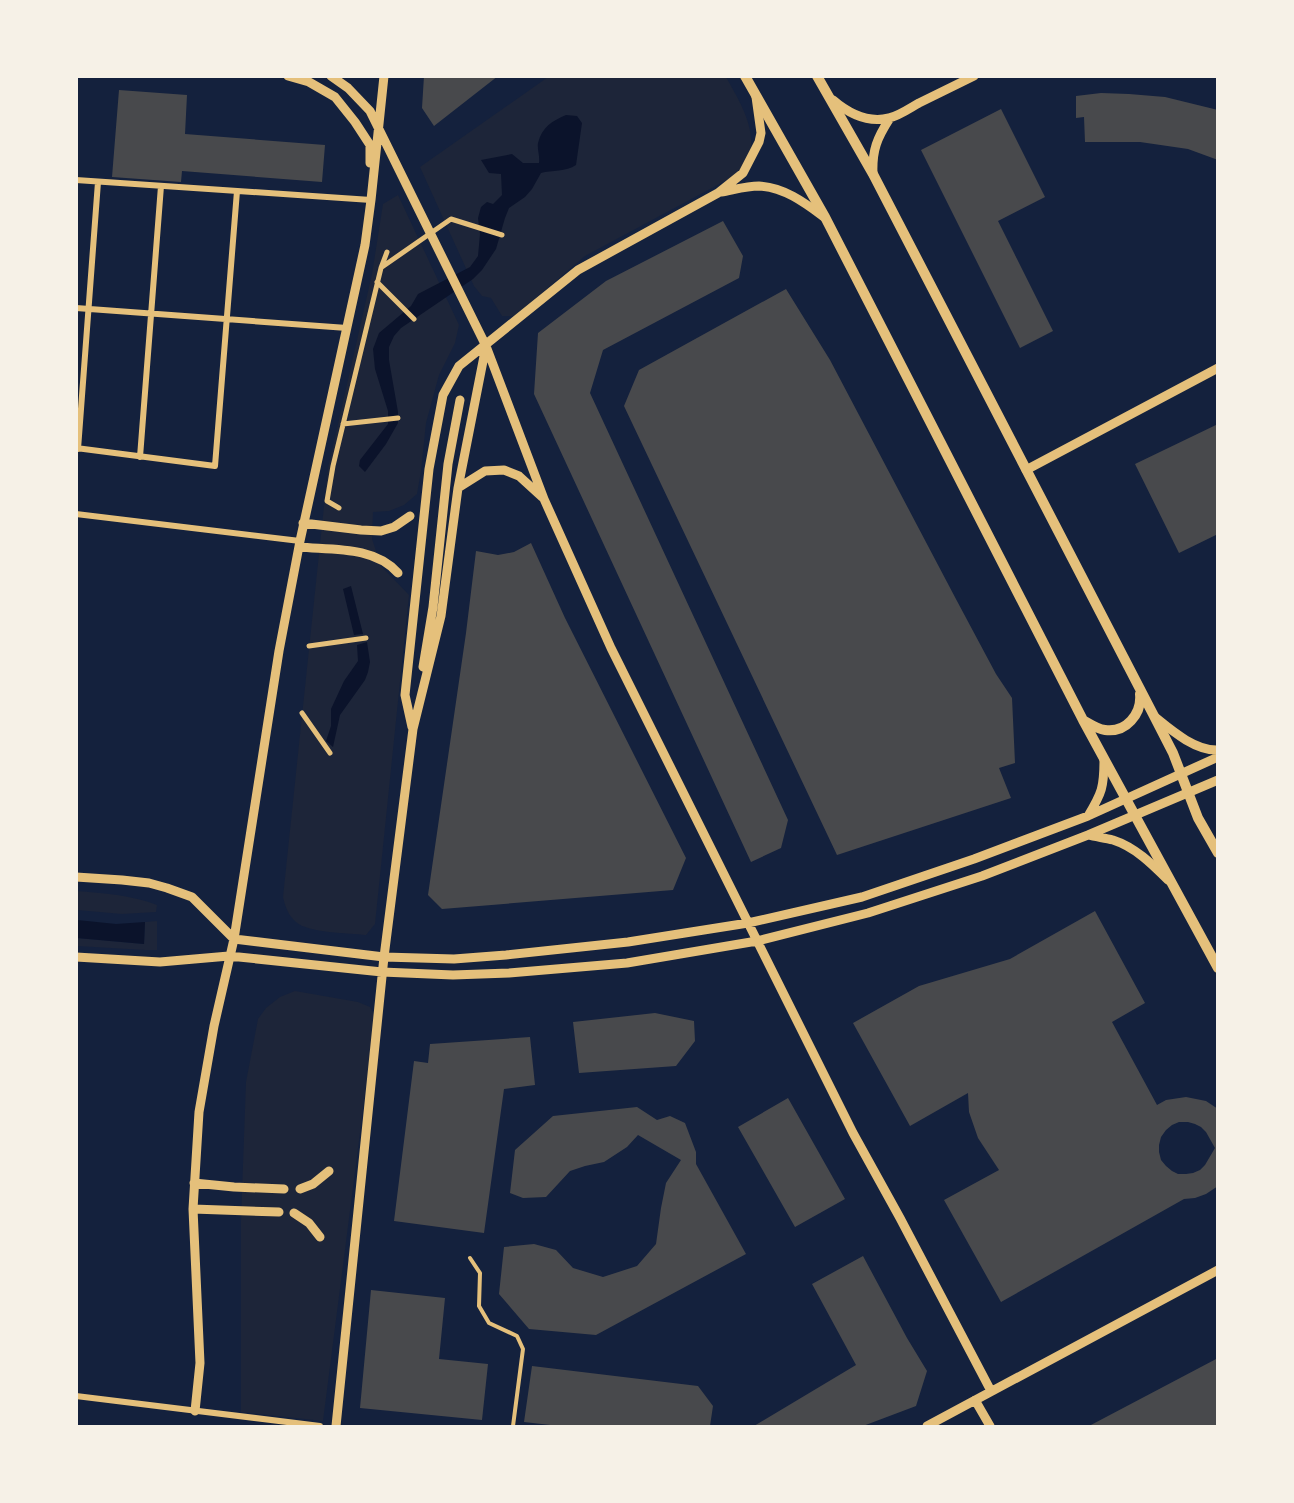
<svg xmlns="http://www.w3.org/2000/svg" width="1294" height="1503" viewBox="0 0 1294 1503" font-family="Helvetica,sans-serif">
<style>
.green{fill:#1d2539}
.water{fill:#0b132b}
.building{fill:#48494c;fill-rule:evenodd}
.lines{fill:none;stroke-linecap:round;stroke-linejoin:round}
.service{stroke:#e5c07b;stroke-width:4}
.pedestrian{stroke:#e5c07b;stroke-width:5}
.minor{stroke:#e5c07b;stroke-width:6}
.tertiary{stroke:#e5c07b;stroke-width:9}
.secondary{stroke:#e5c07b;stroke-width:10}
</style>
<rect width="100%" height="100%" fill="#14213d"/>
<path class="green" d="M548 77H726C738 99 756 126 750 153 748 160 742 168 738 174L585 256 515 316H502L491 298 482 296 474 286 420 167Z
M398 195 459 325 455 343 439 375 426 423 421 471 417 494 404 505 389 511 373 512 372 539 381 566 409 595 375 924 366 935C349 933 308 933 296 922 288 915 285 906 283 897L328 468 372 274 383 204Z
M76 891C104 893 131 895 157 905L156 912 122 914 77 910Z
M157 921V950H145L77 946 76 938 144 944 145 922Z
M295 991 358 1002 370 1007 375 1016 323 1421 241 1412V1220L246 1082 258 1019 266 1008 280 997Z"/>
<path class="water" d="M566 115 577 116 582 123 576 165C566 172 552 170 541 173L532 189 525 197 509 208 505 218 496 249 482 270 473 279 401 328 394 336 389 347V360L398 412V423L386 444 365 472 359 466 360 460 388 424V411L375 369 373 349 379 333 411 306 418 294 470 267 478 256 480 234 478 218 481 207 487 202 493 204 502 195 501 174 489 173 481 160 512 154 523 163H539C540 156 537 149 538 143 542 127 552 121 566 115Z
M351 586 363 634 354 635 343 589Z
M367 642 370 662 368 672 365 680 340 715 333 747 326 741 331 726V709L344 681 358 661 357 645Z
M77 920 116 924 145 922 144 944 77 938Z"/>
<path class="building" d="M424 76H498L434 126 422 108Z
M119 90 187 95 185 134 325 145 322 182 182 171 181 182 112 177Z
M1101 93 1129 94 1165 97 1218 110V160L1188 149 1140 142H1085L1084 117 1076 118V96Z
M1001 109 1045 197 998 221 1053 331 1020 348 921 150Z
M723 221 743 256 739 278 603 350 590 393 788 820 781 848 751 862 534 394 538 333 606 281Z
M786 289 830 360 957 601 996 674 1012 698 1015 763 999 768 1011 798 837 855 624 406 639 370Z
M1218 424V534L1179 553 1135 464Z
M531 543 565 618 686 858 673 890 442 909 428 895 466 633 476 551 498 555 514 552Z
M1095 911 1145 1003 1112 1022 1157 1105 1166 1100 1186 1097 1206 1101 1218 1109V1186L1206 1194 1195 1198 1184 1199 1001 1302 944 1200 999 1170 978 1138 969 1112 968 1093 910 1126 853 1023 919 986 1010 959ZM1179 1122H1188L1195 1124 1201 1127 1206 1132 1215 1148 1205 1165 1200 1170 1193 1173 1186 1174H1178L1172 1171 1166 1166 1161 1160 1159 1152V1145L1161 1137 1166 1130 1172 1125Z
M655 1013 694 1021 695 1041 676 1066 579 1073 573 1022Z
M530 1037 535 1085 504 1089 484 1233 394 1221 414 1061 428 1063 430 1044Z
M788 1098 845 1199 795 1227 738 1127Z
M637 1107 657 1120 670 1116 685 1123 696 1152V1164L746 1254 596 1335 529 1329 499 1294 504 1247 534 1244 556 1250 573 1268 603 1277 637 1266 656 1244 661 1208 666 1183 681 1160 638 1135 627 1147 604 1162 585 1166 570 1171 546 1197 523 1198 510 1193 515 1150 553 1116Z
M863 1256 907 1338 927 1371 916 1406 863 1426H754L856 1365 812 1284Z
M371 1290 445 1298 439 1359 488 1364 482 1420 360 1408Z
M1218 1358V1426H1089Z
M532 1366 698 1386 713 1406 710 1426H559L524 1422Z"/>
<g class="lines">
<path class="service" d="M470 1258 480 1273 479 1306 489 1323 517 1336 523 1349 513 1426"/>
<path class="pedestrian" d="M382 267 451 219 502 235
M377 282 414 319
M343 424 398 418
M339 508 327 501 333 466 381 268 387 252
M309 646 366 638
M302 713 330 753"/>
<path class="minor" d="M76 180 371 200
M76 308 347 328
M76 448 215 466 237 191
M78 449 98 182
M140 457 161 186
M76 514 300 541
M76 1396 320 1426"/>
<path class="tertiary" d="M288 76 309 82 335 97 355 122 370 145V163
M331 76 348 88 370 111 486 346 544 499 611 648 853 1133 900 1218 991 1391
M833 100C848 113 868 123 889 118 899 116 910 108 919 103 937 94 956 85 974 76
M873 174C872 150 877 138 890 118
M721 192C733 190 746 186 759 186 784 187 805 203 824 217
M1026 470 1218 368
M458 488 485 471 504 470 519 476 542 497
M303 523 361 530 381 531 394 527 410 516
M299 547C332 550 374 546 398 573
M423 667 433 607 448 464 460 400
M1155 717C1171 730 1195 751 1218 750
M412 727 405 695 429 469 443 395 459 366 578 270 718 193 743 173 759 142 761 133 756 97
M1088 816C1102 793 1104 787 1104 760
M1088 835C1096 837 1105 838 1113 840 1135 847 1152 864 1168 880
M76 877 122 880 149 883 167 888 192 897 234 939 384 957 454 959 506 955 628 942 748 923 862 897 974 859 1088 816 1218 757
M76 957 160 962 229 956 382 972 453 975 509 973 627 963 757 941 868 913 982 876 1088 835 1218 780
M194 1183 234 1187 284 1189
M300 1189 313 1184 329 1171
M193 1209 279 1212
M294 1213 309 1223 320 1237
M975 1400 990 1426
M195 1411 200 1363 193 1209 199 1112 214 1026 234 939 279 651 300 541 365 245 371 200 384 76
M336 1426 384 957 413 729 441 616 458 488 486 346
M927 1426 1218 1270"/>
<path class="secondary" d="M745 76 825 217 1083 720 1218 968
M817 76 873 174 1154 716 1173 753 1198 818 1218 853
M1083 720C1090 724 1097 729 1105 730 1126 733 1142 714 1140 694"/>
</g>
<rect width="1294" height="1503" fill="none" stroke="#f6f1e7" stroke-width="156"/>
</svg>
